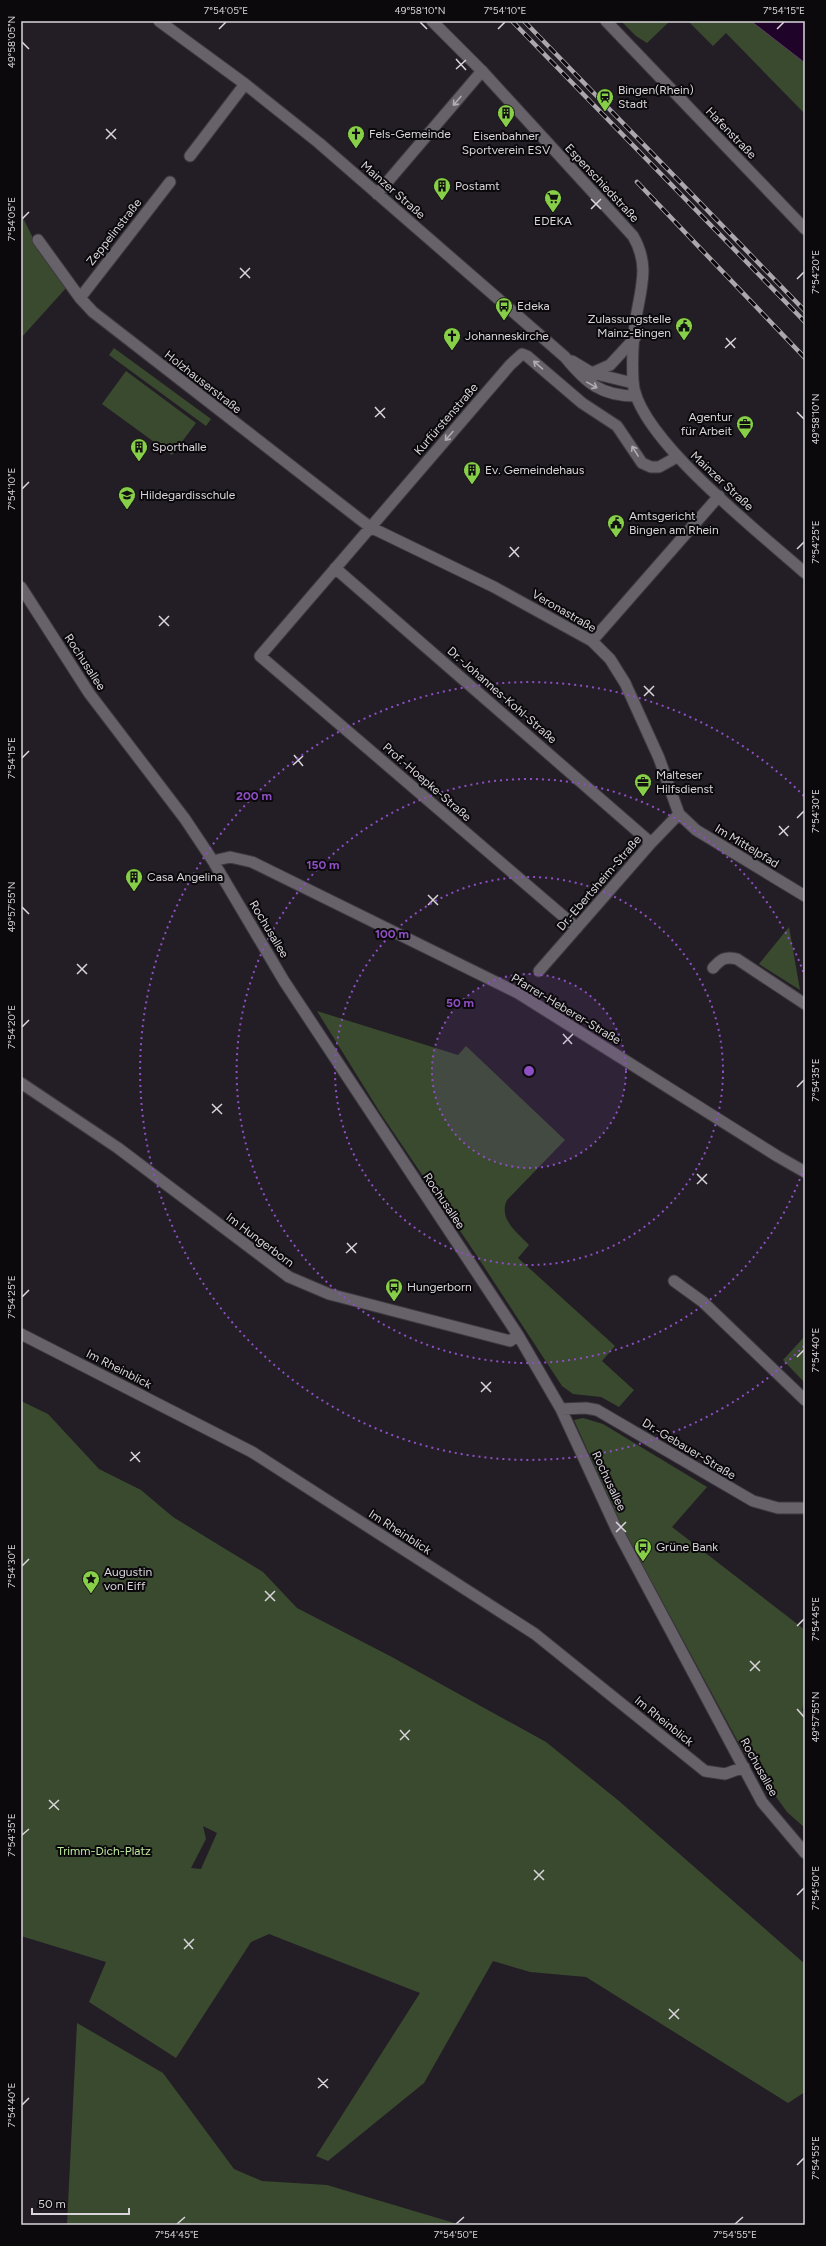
<svg xmlns="http://www.w3.org/2000/svg" width="826" height="2246" viewBox="0 0 826 2246" font-family="Figtree,sans-serif">
<style>
.green{fill:#3a4a2f;fill-rule:evenodd}
.water{fill:#1f0329;stroke:#57425e}
.lines{fill:none;stroke-linecap:round;stroke-linejoin:round}
.minor-casing{stroke:#3d393f;stroke-width:13}
.secondary-casing{stroke:#3d393f;stroke-width:13}
.minor{stroke:#67616a;stroke-width:11}
.secondary{stroke:#67616a;stroke-width:11}
.rail-casing{stroke:#aca7ad;stroke-width:4.5}
.rail{stroke:#0b090c;stroke-width:3;stroke-dasharray:9;stroke-linecap:butt}
.oneway{stroke:#b1acb3}
.ticks{fill:none;stroke:#d9d5da;stroke-width:1.5}
.ring{fill:none;stroke:#8e4ec4;stroke-width:2;stroke-dasharray:2 4}
.labels{text-anchor:middle;stroke-width:4;stroke-linejoin:round;paint-order:stroke}
.poi-label{font-size:12px;fill:#d9d5da;stroke:#0b090c;text-anchor:start}
.street-label{font-size:12px;fill:#d9d5da;stroke:#0b090c}
.park-label{font-size:12px;fill:#bce89c;stroke:#0b090c}
.centre{fill:#8e4ec4;stroke:#0b090c;stroke-width:2}
.ring-label{font-size:12px;text-anchor:middle;font-weight:bold;fill:#8e4ec4;stroke:#0b090c;stroke-width:4;stroke-linejoin:round;paint-order:stroke}
.neatline{fill:none;stroke:#d9d5da;stroke-width:1.5}
.ticks-label{font-size:10px;text-anchor:middle;fill:#d9d5da}
</style>
<rect width="100%" height="100%" fill="#231e25"/>
<path class="green" d="M621 21H670L647 43 636 36Z
M688 21H751L805 63V114L726 33 713 46Z
M21 214 35 242 66 288 21 338Z
M114 348 211 419 206 426 109 355Z
M126 371 196 423 172 455 102 404Z
M789 927 800 990 759 964Z
M317 1011 458 1055 466 1046 565 1140 507 1200C498 1219 517 1232 529 1245L518 1258 615 1346 602 1361 634 1390 619 1407 601 1397 573 1394 562 1386 477 1256 381 1114Z
M805 1336V1383L783 1360Z
M21 1401 48 1414 99 1469 141 1490 173 1517 263 1572 297 1608 390 1656 546 1742 619 1801 805 1964V2092L788 2103 586 1977 530 1972 493 1961 424 2083 328 2161 316 2156 420 1993 269 1934 251 1942 176 2058 89 2002 106 1962 21 1936ZM203 1826 217 1833 201 1869 191 1868 206 1839Z
M583 1418 603 1424 707 1487 672 1527 805 1630V1701L802 1710 805 1713V1828L787 1812 743 1751 621 1525 574 1420Z
M77 2023 163 2073 234 2169 262 2181 327 2185 461 2225H67Z"/>
<path class="water" d="M751 21H805V63Z"/>
<g class="lines">
<g class="minor-casing">
<path id="minor" d="M159 21 245 84 319 143 565 357C586 383 601 396 636 396
M606 21 805 229
M190 156 245 84
M377 194 482 71
M38 240 80 298 93 312 357 517 370 527 494 587 592 641 610 659 625 683 659 758 679 814 696 830 805 896
M80 298 170 182
M572 361 592 373 633 383
M592 373 610 365 635 338
M335 568 651 843
M21 587 89 693 185 819 213 861 284 981 518 1335 561 1409 617 1530 762 1802 805 1853
M592 641 719 496
M213 861 230 857 252 862 518 993 777 1156 805 1172
M577 928 260 656 510 365 522 354 527 356 582 403 617 426 642 463 651 467H659L677 457
M713 968C721 959 725 956 737 959L805 1004
M539 971 651 843 679 814
M21 1083 118 1148 289 1277 329 1294 510 1341 518 1335
M674 1281 703 1302 805 1400
M21 1334 252 1452 535 1634 705 1771 725 1774 744 1767
M561 1409 586 1408 597 1410 753 1501 778 1508H805"/>
</g>
<g class="secondary-casing">
<path id="secondary" d="M432 21 482 71 633 236C650 265 641 287 636 318 633 338 632 361 633 381 635 436 763 535 805 573"/>
</g>
<use href="#minor" class="minor"/>
<use href="#secondary" class="secondary"/>
<g class="rail-casing">
<path id="rail" d="M512 21 805 322
M524 21 805 311
M637 182 805 358"/>
</g>
<use href="#rail" class="rail"/>
</g>
<defs><path id="oneway-shaft" d="M-6 0H5M1.5-3L5.5 0L1.5 3" fill="none" stroke-width="1.6" stroke-linecap="round" stroke-linejoin="round"/></defs>
<g class="oneway">
<use href="#oneway-shaft" transform="translate(457 101) rotate(131)"/>
<use href="#oneway-shaft" transform="translate(538 365) rotate(-139)"/>
<use href="#oneway-shaft" transform="translate(592 385) rotate(29)"/>
<use href="#oneway-shaft" transform="translate(449 436) rotate(131)"/>
<use href="#oneway-shaft" transform="translate(635 451) rotate(-122)"/>
</g>
<path class="ticks" d="M420 22 427 29M219 29 226 22M498 29 505 22M777 29 784 22M22 42 29 49M456 59 466 70M456 69 466 60M106 129 116 139M106 139 116 129M591 199 601 209M591 209 601 199M22 219 29 212M240 268 250 278M240 278 250 268M797 279 804 272M726 338 735 348M725 348 736 338M375 407 385 418M797 412 804 419M375 417 385 408M22 489 29 482M510 547 519 557M797 549 804 542M509 557 519 547M159 616 169 626M159 626 169 616M644 686 654 696M644 696 654 686M294 755 303 766M22 758 29 751M293 765 303 756M797 818 804 811M779 826 788 836M779 835 789 826M428 895 438 905M428 905 438 895M22 907 29 914M77 964 87 974M77 974 87 964M22 1027 29 1020M563 1034 572 1044M563 1044 573 1034M797 1087 804 1080M212 1104 222 1114M212 1113 222 1104M697 1174 707 1184M697 1184 707 1174M347 1243 356 1253M346 1253 357 1243M22 1297 29 1290M797 1357 804 1350M481 1382 491 1392M481 1392 491 1382M131 1452 140 1462M130 1461 140 1452M616 1522 626 1532M616 1532 626 1522M22 1566 29 1559M265 1591 275 1601M265 1601 275 1591M797 1626 804 1619M750 1661 760 1671M750 1671 760 1661M797 1709 804 1717M400 1730 409 1740M400 1740 410 1730M49 1800 59 1810M49 1809 59 1800M22 1835 29 1829M534 1870 544 1880M534 1880 544 1870M797 1895 804 1888M184 1939 193 1949M184 1949 194 1939M669 2009 679 2019M669 2019 679 2009M318 2078 328 2088M318 2088 328 2079M22 2105 29 2098M797 2165 804 2158M177 2224 185 2217M456 2224 464 2217M735 2224 743 2217"/>
<circle cx="529" cy="1071" r="97" fill="#8e4ec4" fill-opacity=".12"/>
<g class="ring">
<circle cx="529" cy="1071" r="97"/>
<circle cx="529" cy="1071" r="194"/>
<path d="M804 1168A292 292 0 1 1 804 974"/>
<path d="M804 1346A389 389 0 1 1 804 796"/>
</g>
<defs>
<g id="station-pin" transform="scale(0.9)"><path d="M0 17L-7.5 6A9.5 9.5 0 1 1 7.5 6Z" fill="#88cf49" stroke="#0b090c"/><path d="M-3-6H3Q5-6 5-4V2Q5 4 3 4L4.5 6H3L1.5 4h-3L-3 6H-4.5L-3 4Q-5 4-5 2V-4Q-5-6-3-6ZM-3.5-4v3h7v-3ZM-3.5 1v1.5H-2V1ZM2 1v1.5H3.5V1Z" fill="#111"/></g>
<g id="building-pin" transform="scale(0.9)"><path d="M0 17L-7.5 6A9.5 9.5 0 1 1 7.5 6Z" fill="#88cf49" stroke="#0b090c"/><path d="M-4-6H4V6H1V3H-1V6H-4ZM-2.5-4.3h1.7v1.8h-1.7ZM.8-4.3h1.7v1.8H.8ZM-2.5-1h1.7V.8h-1.7ZM.8-1h1.7V.8H.8Z" fill="#111"/></g>
<g id="church-pin" transform="scale(0.9)"><path d="M0 17L-7.5 6A9.5 9.5 0 1 1 7.5 6Z" fill="#88cf49" stroke="#0b090c"/><path d="M-1.2-6h2.4v3.5h3.3v2.4h-3.3V6h-2.4V-.1h-3.3v-2.4h3.3Z" fill="#111"/></g>
<g id="supermarket-pin" transform="scale(0.9)"><path d="M0 17L-7.5 6A9.5 9.5 0 1 1 7.5 6Z" fill="#88cf49" stroke="#0b090c"/><path d="M-6-5.5h2.5l.6 2H6L4.5 2H-2.5L-4.4-4H-6ZM-1.5 3.2a1.3 1.3 0 1 0 .1 0ZM3 3.2a1.3 1.3 0 1 0 .1 0Z" fill="#111"/></g>
<g id="bus-pin" transform="scale(0.9)"><path d="M0 17L-7.5 6A9.5 9.5 0 1 1 7.5 6Z" fill="#88cf49" stroke="#0b090c"/><path d="M-5-6H5V4H4V6H2V4H-2V6H-4V4H-5ZM-3.5-4V0h7V-4ZM-3.5 1.2v1.5H-2V1.2ZM2 1.2v1.5H3.5V1.2Z" fill="#111"/></g>
<g id="civic-pin" transform="scale(0.9)"><path d="M0 17L-7.5 6A9.5 9.5 0 1 1 7.5 6Z" fill="#88cf49" stroke="#0b090c"/><path d="M-.6-6.5H3V-4.5H.6V-3L4-1V1h2V6H-6V1h2V-1L-.6-3ZM-1.2 2.5V6h2.4V2.5Z" fill="#111"/></g>
<g id="office-pin" transform="scale(0.9)"><path d="M0 17L-7.5 6A9.5 9.5 0 1 1 7.5 6Z" fill="#88cf49" stroke="#0b090c"/><path d="M-6-3h4V-5.5h4V-3h4V5H-6ZM-1-4.5V-3h2v-1.5ZM-6 0V1H6V0Z" fill="#111"/></g>
<g id="school-pin" transform="scale(0.9)"><path d="M0 17L-7.5 6A9.5 9.5 0 1 1 7.5 6Z" fill="#88cf49" stroke="#0b090c"/><path d="M0-5L7-2L0 1L-7-2ZM-4 1L0 2.5L4 1V4Q0 6-4 4Z" fill="#111"/></g>
<g id="sight-pin" transform="scale(0.9)"><path d="M0 17L-7.5 6A9.5 9.5 0 1 1 7.5 6Z" fill="#88cf49" stroke="#0b090c"/><path d="M0-6L1.8-2.2L6-1.7L2.9 1.2L3.7 5.4L0 3.3L-3.7 5.4L-2.9 1.2L-6-1.7L-1.8-2.2Z" fill="#111"/></g>
</defs>
<g fill-rule="evenodd">
<use href="#station-pin" x="605" y="97"/>
<use href="#building-pin" x="506" y="113"/>
<use href="#church-pin" x="356" y="134"/>
<use href="#building-pin" x="442" y="186"/>
<use href="#supermarket-pin" x="553" y="198"/>
<use href="#bus-pin" x="504" y="306"/>
<use href="#civic-pin" x="684" y="326"/>
<use href="#church-pin" x="452" y="336"/>
<use href="#office-pin" x="745" y="424"/>
<use href="#building-pin" x="139" y="447"/>
<use href="#building-pin" x="472" y="470"/>
<use href="#school-pin" x="127" y="495"/>
<use href="#civic-pin" x="616" y="523"/>
<use href="#office-pin" x="643" y="782"/>
<use href="#building-pin" x="134" y="877"/>
<use href="#bus-pin" x="394" y="1287"/>
<use href="#bus-pin" x="643" y="1547"/>
<use href="#sight-pin" x="91" y="1579"/>
</g>
<g class="labels">
<g class="poi-label">
<text x="618" y="94">Bingen(Rhein)<tspan x="618" dy="14">Stadt</tspan></text>
<text x="369" y="138">Fels-Gemeinde</text>
<text x="506" y="140" text-anchor="middle">Eisenbahner<tspan x="506" dy="14">Sportverein ESV</tspan></text>
<text x="455" y="190">Postamt</text>
<text x="553" y="225" text-anchor="middle">EDEKA</text>
<text x="517" y="310">Edeka</text>
<text x="671" y="323" text-anchor="end">Zulassungstelle<tspan x="671" dy="14">Mainz-Bingen</tspan></text>
<text x="465" y="340">Johanneskirche</text>
<text x="732" y="421" text-anchor="end">Agentur<tspan x="732" dy="14">für Arbeit</tspan></text>
<text x="152" y="451">Sporthalle</text>
<text x="485" y="474">Ev. Gemeindehaus</text>
<text x="140" y="499">Hildegardisschule</text>
<text x="629" y="520">Amtsgericht<tspan x="629" dy="14">Bingen am Rhein</tspan></text>
<text x="656" y="779">Malteser<tspan x="656" dy="14">Hilfsdienst</tspan></text>
<text x="147" y="881">Casa Angelina</text>
<text x="407" y="1291">Hungerborn</text>
<text x="656" y="1551">Grüne Bank</text>
<text x="104" y="1576">Augustin<tspan x="104" dy="14">von Eiff</tspan></text>
</g>
<g class="street-label">
<text transform="translate(731 133) rotate(46)" y="4">Hafenstraße</text>
<text transform="translate(602 183) rotate(47)" y="4">Espenschiedstraße</text>
<text transform="translate(393 190) rotate(41)" y="4">Mainzer Straße</text>
<text transform="translate(114 232) rotate(-52)" y="4">Zeppelinstraße</text>
<text transform="translate(203 382) rotate(38)" y="4">Holzhauserstraße</text>
<text transform="translate(446 419) rotate(-49)" y="4">Kurfürstenstraße</text>
<text transform="translate(722 481) rotate(43)" y="4">Mainzer Straße</text>
<text transform="translate(564 611) rotate(30)" y="4">Veronastraße</text>
<text transform="translate(85 662) rotate(57)" y="4">Rochusallee</text>
<text transform="translate(502 695) rotate(41)" y="4">Dr.-Johannes-Kohl-Straße</text>
<text transform="translate(427 782) rotate(41)" y="4">Prof.-Hoepke-Straße</text>
<text transform="translate(747 846) rotate(31)" y="4">Im Mittelpfad</text>
<text transform="translate(599 883) rotate(-49)" y="4">Dr.-Ebertsheim-Straße</text>
<text transform="translate(269 929) rotate(59)" y="4">Rochusallee</text>
<text transform="translate(566 1009) rotate(31)" y="4">Pfarrer-Heberer-Straße</text>
<text transform="translate(444 1201) rotate(56)" y="4">Rochusallee</text>
<text transform="translate(260 1240) rotate(37)" y="4">Im Hungerborn</text>
<text transform="translate(119 1369) rotate(27)" y="4">Im Rheinblick</text>
<text transform="translate(689 1449) rotate(31)" y="4">Dr.-Gebauer-Straße</text>
<text transform="translate(609 1481) rotate(65)" y="4">Rochusallee</text>
<text transform="translate(400 1532) rotate(33)" y="4">Im Rheinblick</text>
<text transform="translate(664 1721) rotate(39)" y="4">Im Rheinblick</text>
<text transform="translate(759 1767) rotate(61)" y="4">Rochusallee</text>
</g>
<g class="park-label">
<text x="104" y="1855">Trimm-Dich-Platz</text>
</g>
</g>
<circle cx="529" cy="1071" r="6" class="centre"/>
<g class="ring-label">
<text x="254" y="800">200 m</text>
<text x="323" y="869">150 m</text>
<text x="392" y="938">100 m</text>
<text x="460" y="1007">50 m</text>
</g>
<rect width="826" height="2246" fill="none" stroke="#0b090c" stroke-width="44"/>
<path d="M32 2208v6h97v-6" fill="none" stroke="#d9d5da" stroke-width="2"/>
<text x="38" y="2208" font-size="12" fill="#d9d5da" stroke="#0b090c" stroke-width="3" paint-order="stroke">50 m</text>
<rect x="22" y="22" width="782" height="2202" class="neatline"/>
<g class="ticks-label">
<text x="226" y="14">7°54'05"E</text>
<text x="420" y="14">49°58'10"N</text>
<text x="505" y="14">7°54'10"E</text>
<text x="784" y="14">7°54'15"E</text>
<text transform="translate(11 42) rotate(-90)" y="4">49°58'05"N</text>
<text transform="translate(11 219) rotate(-90)" y="4">7°54'05"E</text>
<text transform="translate(815 272) rotate(-90)" y="4">7°54'20"E</text>
<text transform="translate(815 419) rotate(-90)" y="4">49°58'10"N</text>
<text transform="translate(11 489) rotate(-90)" y="4">7°54'10"E</text>
<text transform="translate(815 542) rotate(-90)" y="4">7°54'25"E</text>
<text transform="translate(11 758) rotate(-90)" y="4">7°54'15"E</text>
<text transform="translate(815 811) rotate(-90)" y="4">7°54'30"E</text>
<text transform="translate(11 907) rotate(-90)" y="4">49°57'55"N</text>
<text transform="translate(11 1027) rotate(-90)" y="4">7°54'20"E</text>
<text transform="translate(815 1080) rotate(-90)" y="4">7°54'35"E</text>
<text transform="translate(11 1297) rotate(-90)" y="4">7°54'25"E</text>
<text transform="translate(815 1350) rotate(-90)" y="4">7°54'40"E</text>
<text transform="translate(11 1566) rotate(-90)" y="4">7°54'30"E</text>
<text transform="translate(815 1619) rotate(-90)" y="4">7°54'45"E</text>
<text transform="translate(815 1717) rotate(-90)" y="4">49°57'55"N</text>
<text transform="translate(11 1835) rotate(-90)" y="4">7°54'35"E</text>
<text transform="translate(815 1888) rotate(-90)" y="4">7°54'50"E</text>
<text transform="translate(11 2105) rotate(-90)" y="4">7°54'40"E</text>
<text transform="translate(815 2158) rotate(-90)" y="4">7°54'55"E</text>
<text x="177" y="2238">7°54'45"E</text>
<text x="456" y="2238">7°54'50"E</text>
<text x="735" y="2238">7°54'55"E</text>
</g>
</svg>
